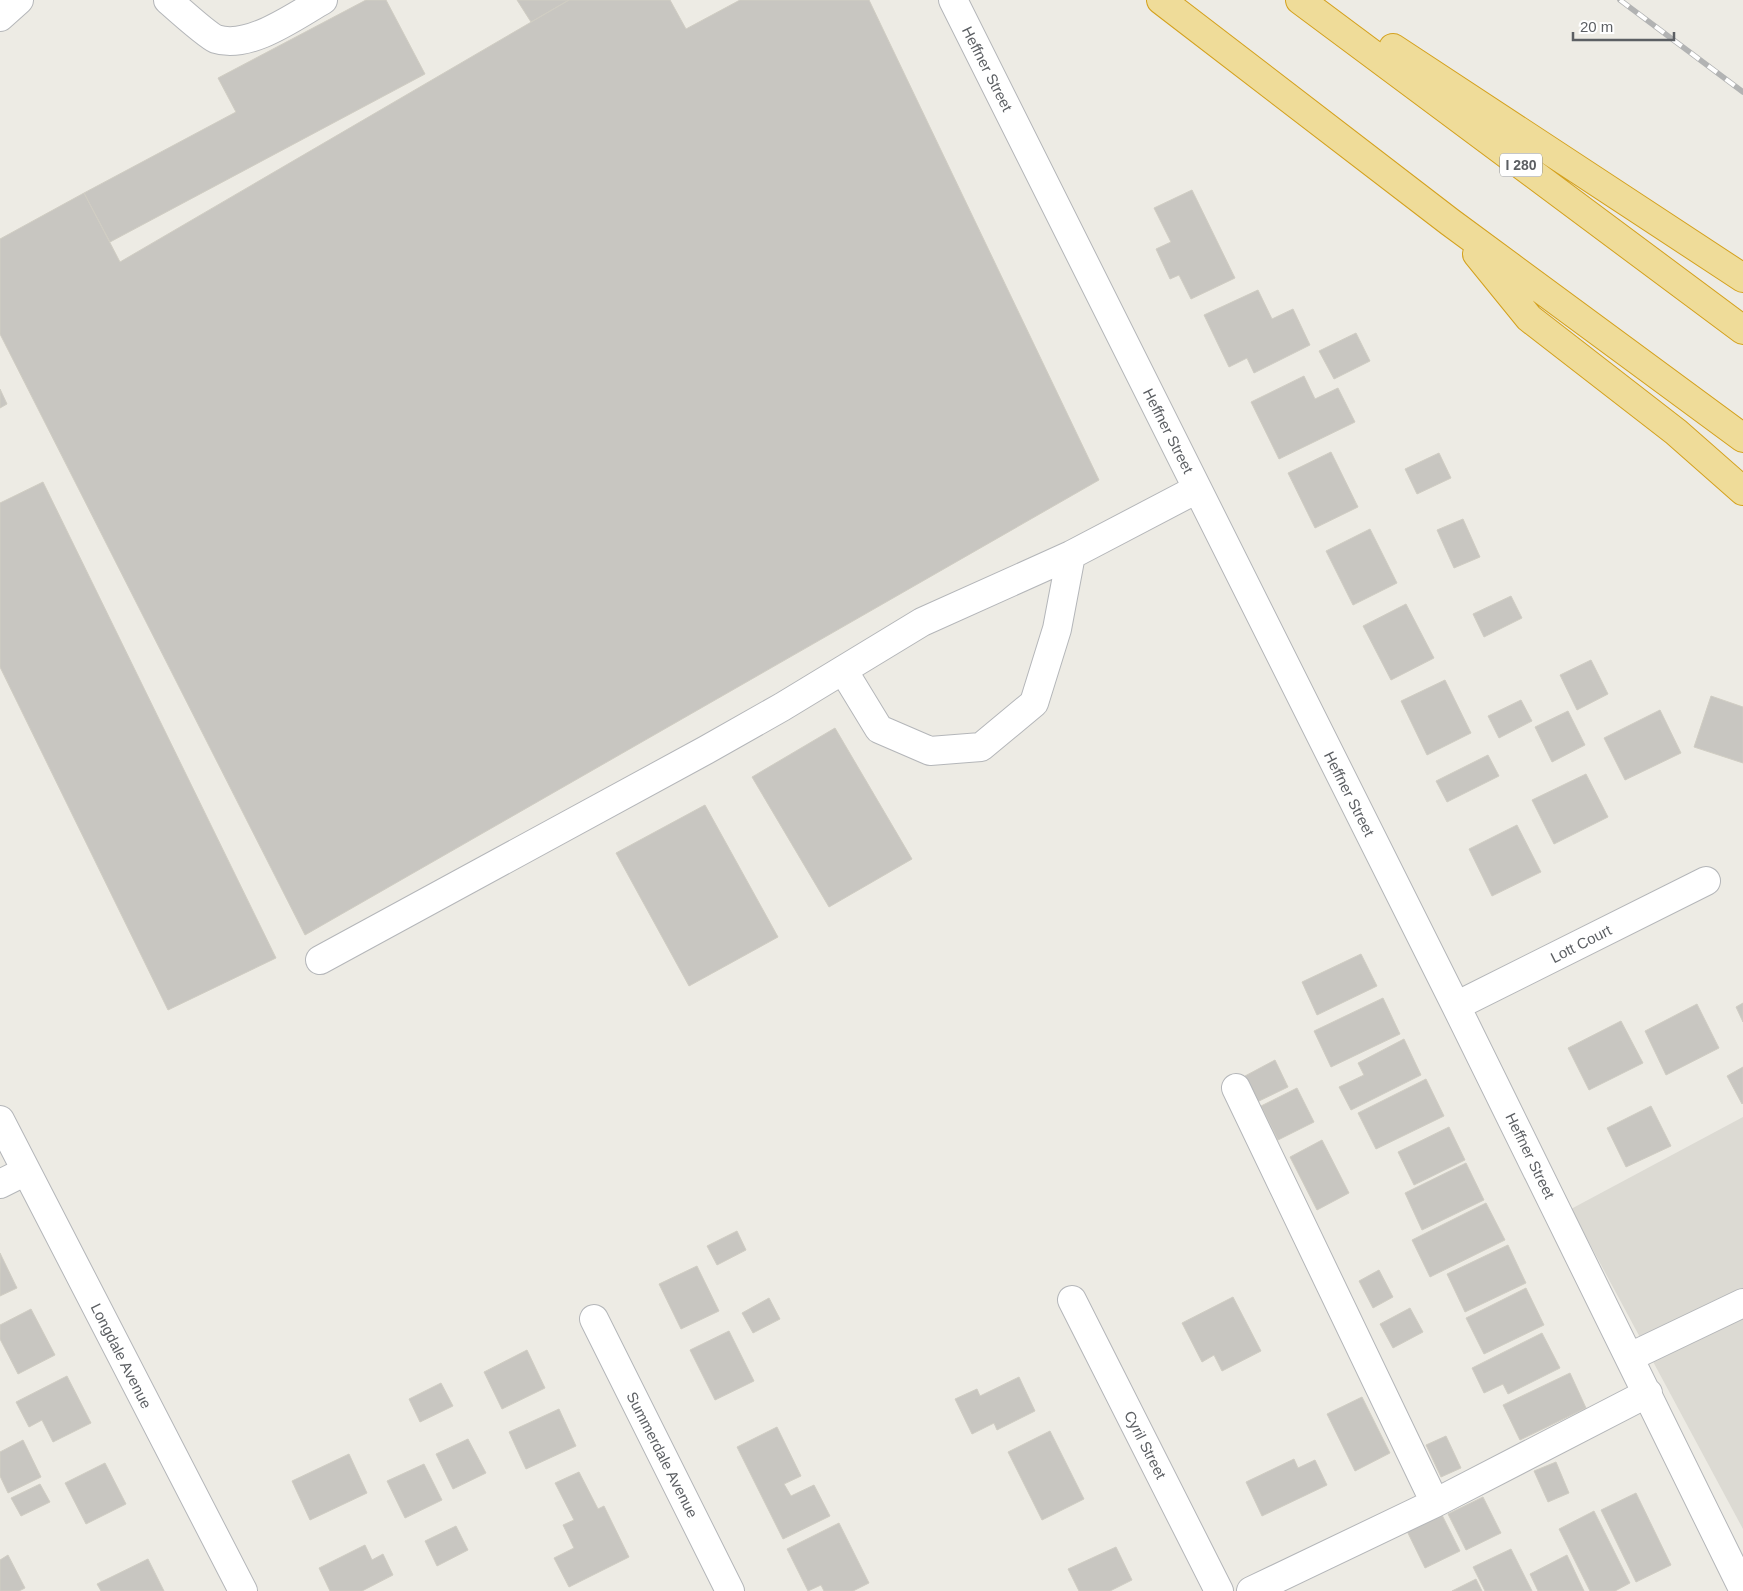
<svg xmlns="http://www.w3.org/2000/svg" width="1743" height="1591" viewBox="0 0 1743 1591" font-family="Helvetica,sans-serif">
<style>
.education{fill:#dcdad3}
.building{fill:#c8c6c1;stroke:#d0cdc3}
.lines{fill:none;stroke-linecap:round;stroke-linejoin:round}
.minor-casing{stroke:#b4b6b9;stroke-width:30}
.highway-casing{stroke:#d4a11d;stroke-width:30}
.minor{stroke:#fff;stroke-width:28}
.highway{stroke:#efdc99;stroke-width:28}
.rail-casing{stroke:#b2b3b3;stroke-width:5.5}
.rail{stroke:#fff;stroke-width:4;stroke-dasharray:11;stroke-linecap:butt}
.labels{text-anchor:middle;stroke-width:5;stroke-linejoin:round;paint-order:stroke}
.shield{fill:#fff;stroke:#8d8f92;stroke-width:1}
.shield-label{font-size:14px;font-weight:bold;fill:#5c5f63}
.street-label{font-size:15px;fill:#5c5f63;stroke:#fff}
</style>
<rect width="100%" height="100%" fill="#edebe4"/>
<path class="education" d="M1743 1117V1529L1571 1209Z"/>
<path class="building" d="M366 0H386L425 74 110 242 84 193 236 112 218 78Z
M517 0H569L531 22Z
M569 0H670L686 29 740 0H869L1099 480 305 935 0 334V239L84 193 120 262Z
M1192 190 1235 278 1191 299 1179 275 1170 279 1156 249 1171 242 1154 208Z
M1258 290 1272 319 1293 309 1310 345 1254 373 1247 358 1229 367 1204 315Z
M1356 333 1370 361 1334 379 1319 351Z
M1304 376 1315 399 1338 388 1355 422 1279 459 1251 402Z
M0 389 7 404 0 408Z
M1331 452 1358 507 1315 528 1288 473Z
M1439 453 1451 478 1417 494 1405 469Z
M43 482 276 958 168 1010 0 667V503Z
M1463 519 1480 557 1454 568 1437 530Z
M1370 529 1397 583 1353 605 1326 551Z
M1511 596 1522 618 1484 637 1473 614Z
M1406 604 1434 658 1391 680 1363 626Z
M1591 660 1608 694 1577 710 1560 675Z
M1445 680 1471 733 1427 755 1401 701Z
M1711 696 1743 707V763L1694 747Z
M1521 700 1532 721 1499 738 1488 716Z
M1660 710 1681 753 1625 780 1604 738Z
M1568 711 1585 745 1552 762 1535 727Z
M835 728 912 859 829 907 752 777Z
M1488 755 1499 776 1447 802 1436 781Z
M1586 774 1608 817 1554 844 1532 800Z
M705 805 778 937 689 986 616 853Z
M1517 825 1541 872 1492 896 1469 849Z
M1361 954 1377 986 1317 1015 1302 982Z
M1383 998 1400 1034 1331 1067 1314 1031Z
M1743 1003V1022L1736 1007Z
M1697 1004 1719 1048 1666 1075 1645 1031Z
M1621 1021 1643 1063 1589 1090 1568 1048Z
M1404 1039 1421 1075 1351 1110 1339 1087 1364 1075 1358 1063Z
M1275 1060 1288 1087 1257 1102 1245 1076Z
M1743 1067V1103L1742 1104 1727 1076Z
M1426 1079 1444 1116 1376 1149 1358 1113Z
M1297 1088 1314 1122 1278 1140 1261 1106Z
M1651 1106 1671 1146 1626 1167 1607 1128Z
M1449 1127 1465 1160 1414 1185 1398 1152Z
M1322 1140 1349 1193 1317 1210 1290 1157Z
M1466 1163 1484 1200 1422 1230 1405 1193Z
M1486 1203 1505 1240 1430 1277 1412 1240Z
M737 1231 746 1250 717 1265 707 1246Z
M1508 1245 1526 1283 1465 1312 1447 1274Z
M0 1253 17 1288 0 1296Z
M697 1266 719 1311 681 1329 659 1284Z
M1379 1270 1393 1297 1373 1308 1359 1281Z
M1526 1288 1544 1325 1484 1354 1466 1318Z
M1233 1297 1261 1351 1222 1371 1214 1355 1202 1362 1182 1323Z
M769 1298 780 1319 753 1333 742 1313Z
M1410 1308 1423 1332 1393 1348 1380 1324Z
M31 1309 55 1355 18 1374 0 1339V1325Z
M729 1331 754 1381 715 1400 690 1350Z
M1542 1333 1560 1368 1508 1394 1503 1384 1484 1393 1472 1368Z
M527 1350 545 1388 502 1409 484 1372Z
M1570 1373 1586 1408 1520 1440 1503 1405Z
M67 1376 91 1423 53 1442 42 1420 29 1427 16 1402Z
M1019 1377 1035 1411 997 1430 994 1423 972 1434 955 1399 977 1389 980 1396Z
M441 1383 453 1406 420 1422 409 1399Z
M1362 1397 1390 1453 1355 1471 1327 1414Z
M559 1409 576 1446 526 1469 509 1432Z
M777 1427 801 1476 784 1484 791 1496 814 1485 830 1516 783 1539 737 1447Z
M1050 1431 1084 1499 1042 1520 1008 1452Z
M1446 1436 1461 1468 1441 1477 1426 1445Z
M468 1439 486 1473 453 1489 436 1454Z
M23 1440 41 1477 8 1493 0 1476V1452Z
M349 1454 367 1493 310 1520 292 1481Z
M1294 1459 1298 1468 1315 1460 1327 1485 1262 1516 1246 1482Z
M1556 1462 1569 1493 1548 1502 1534 1471Z
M105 1463 126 1504 86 1524 65 1483Z
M424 1464 442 1500 405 1518 387 1481Z
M579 1472 598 1509 604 1506 629 1557 569 1587 554 1558 574 1548 563 1525 574 1520 555 1483Z
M40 1484 50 1502 21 1516 11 1498Z
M1636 1493 1671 1565 1636 1582 1601 1510Z
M1483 1497 1501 1533 1466 1550 1448 1514Z
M1594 1511 1630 1583 1615 1591H1590L1559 1529Z
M1441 1513 1460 1551 1425 1568 1407 1531Z
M839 1523 869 1583 853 1591H824L821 1585 808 1591 787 1549Z
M456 1526 468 1550 437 1566 425 1541Z
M365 1545 372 1560 383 1554 393 1575 362 1591H330L319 1568Z
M1116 1547 1132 1580 1110 1591H1079L1068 1569Z
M1511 1549 1532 1591H1485L1473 1567Z
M8 1555 25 1588 19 1591H0V1560Z
M1567 1555 1584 1591H1538L1530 1574Z
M148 1559 164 1591H101L97 1584Z
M1476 1579 1482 1591H1452Z"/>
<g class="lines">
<g class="minor-casing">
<path id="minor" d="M168 0C177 8 207 35 216 39 249 50 295 16 323 0
M953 0 1456 1006 1743 1589
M0 17 19 0
M843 670 879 729 930 751 981 747 1034 703 1057 629 1071 555
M320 960 706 750 782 707 922 622 1071 555 1197 489
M1456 1006 1706 881
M1236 1088 1435 1503
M0 1120 243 1591
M0 1184 26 1171
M1072 1300 1219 1591
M594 1319 730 1591
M1630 1357 1743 1303
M1251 1591 1435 1503 1648 1393"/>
</g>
<g class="highway-casing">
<path id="highway" d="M1161 0 1450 222 1743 438
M1300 0 1743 330
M1393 48 1743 278
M1477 254 1529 318 1676 432 1743 491"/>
</g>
<use href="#minor" class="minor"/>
<use href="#highway" class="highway"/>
<g class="rail-casing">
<path id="rail" d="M1620 0 1743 92"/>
</g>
<use href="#rail" class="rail"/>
</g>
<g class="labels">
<rect class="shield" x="1500" y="153.5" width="42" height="23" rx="4"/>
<g class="shield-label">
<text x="1521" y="170">I 280</text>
</g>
<g class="street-label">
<text transform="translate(987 69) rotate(63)" y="5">Heffner Street</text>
<text transform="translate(1168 431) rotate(63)" y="5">Heffner Street</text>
<text transform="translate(1349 794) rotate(63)" y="5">Heffner Street</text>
<text transform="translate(1581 944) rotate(-27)" y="5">Lott Court</text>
<text transform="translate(1530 1156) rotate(64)" y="5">Heffner Street</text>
<text transform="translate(121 1356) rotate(63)" y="5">Longdale Avenue</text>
<text transform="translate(1145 1445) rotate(63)" y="5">Cyril Street</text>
<text transform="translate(662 1455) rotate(63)" y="5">Summerdale Avenue</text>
</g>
</g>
<path d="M1573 32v8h101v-8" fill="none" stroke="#5c5f63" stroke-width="2.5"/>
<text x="1580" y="32" font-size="15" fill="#5c5f63" stroke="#ffffff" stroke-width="4" paint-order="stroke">20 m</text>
</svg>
